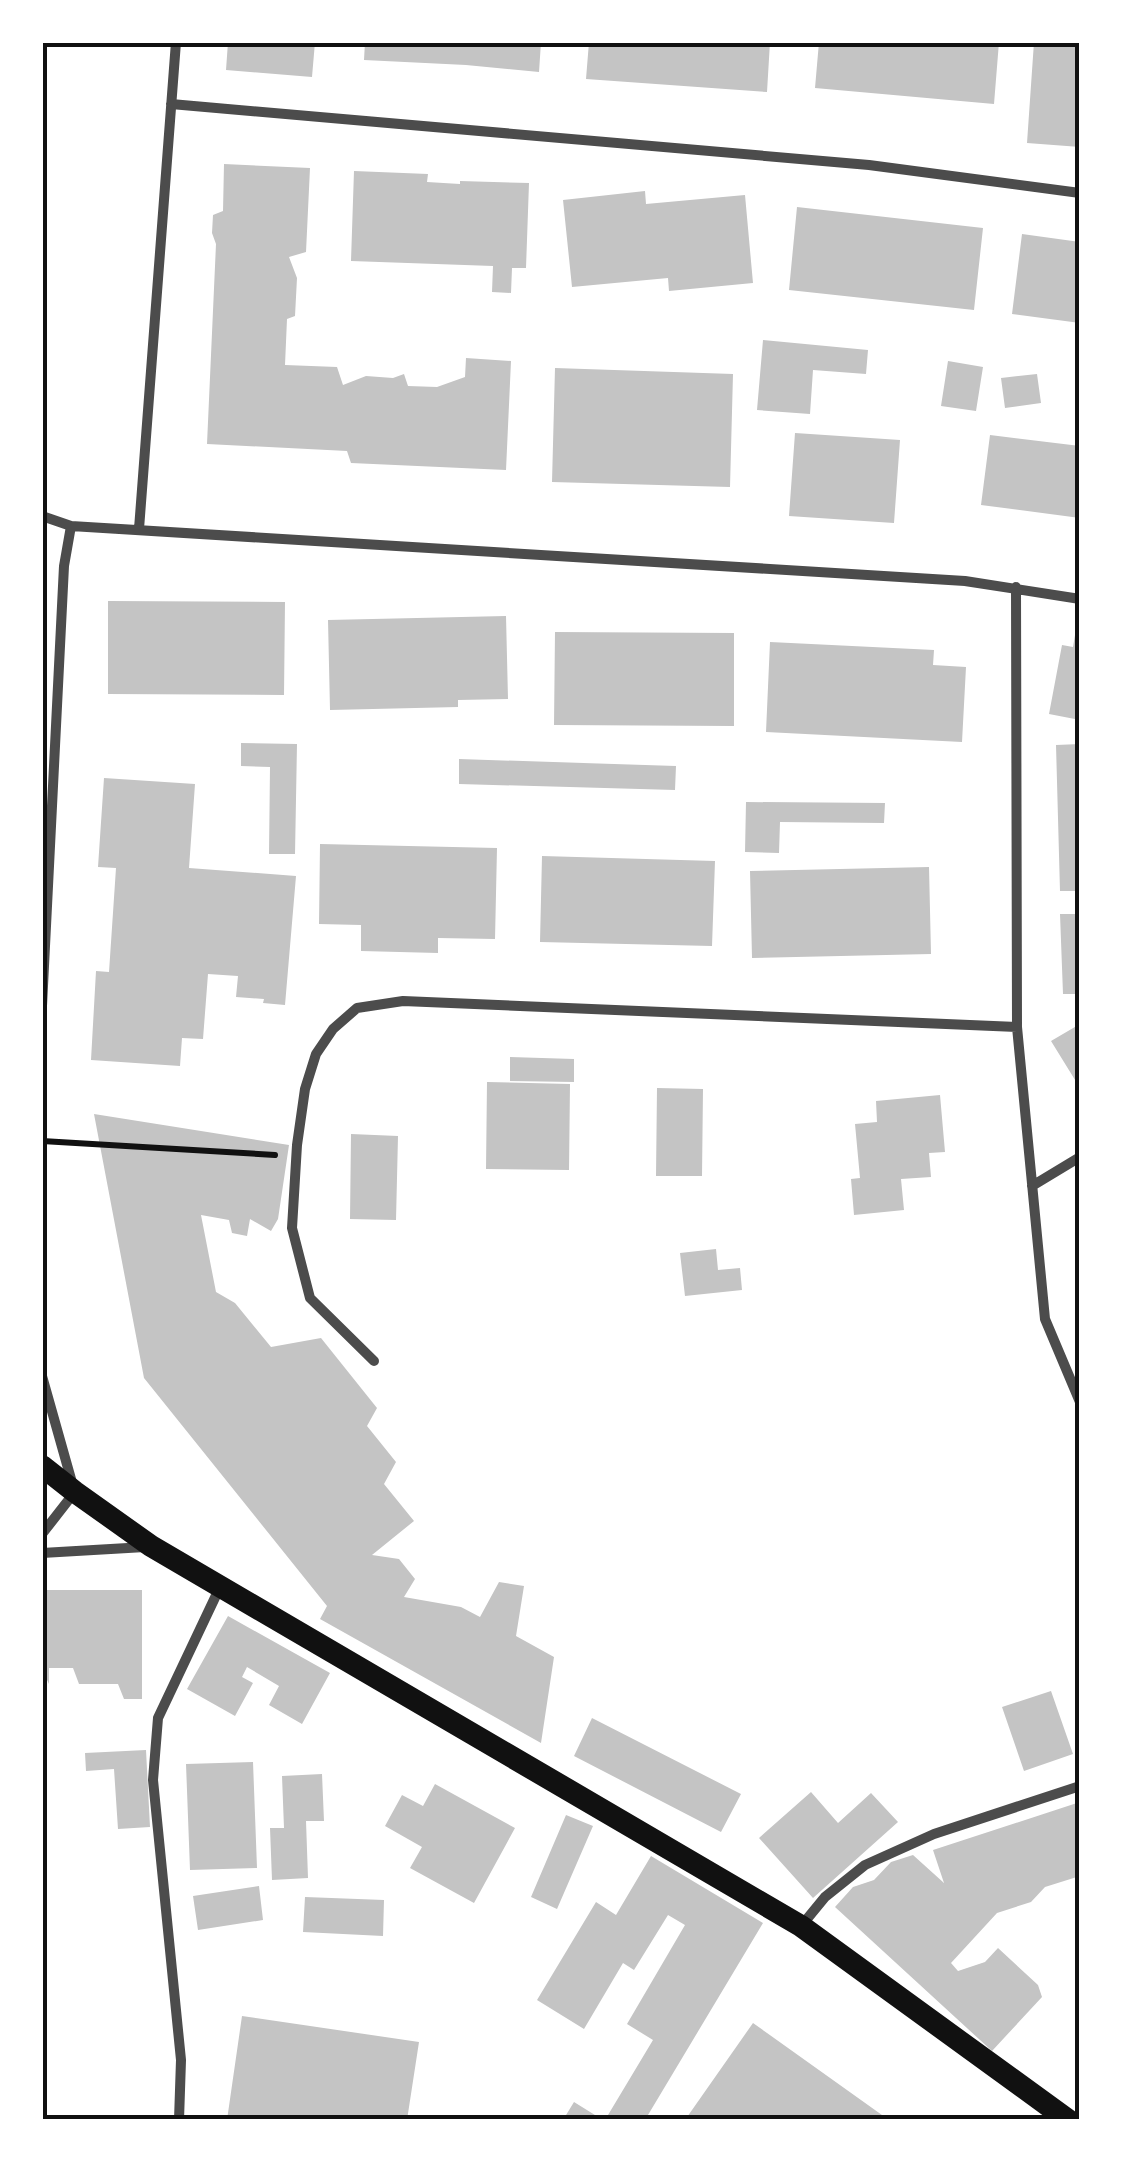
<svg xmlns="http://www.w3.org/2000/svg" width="1122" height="2162" viewBox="0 0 1122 2162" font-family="'Exo 2',sans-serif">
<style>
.building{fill:#c4c4c4}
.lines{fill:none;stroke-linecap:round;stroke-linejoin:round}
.path{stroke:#111;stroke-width:6}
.minor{stroke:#4c4c4c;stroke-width:10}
.primary{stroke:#111;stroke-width:22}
.neatline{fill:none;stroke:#111;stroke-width:4}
</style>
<rect width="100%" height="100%" fill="#fff"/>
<path class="building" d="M228 42H315L312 77 226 70Z
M365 42H541L539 72 466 65 364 60Z
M589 42H770L767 92 586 79Z
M819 42H999L994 104 815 88Z
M1034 42H1080V147L1027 143Z
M224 164 310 168 306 252 289 257 297 278 295 316 287 319 285 365 337 367 343 385 366 376 393 378 404 374 408 386 437 387 465 377 466 358 511 361 506 470 351 463 347 451 207 444 216 244 212 233 213 215 223 211Z
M354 171 428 174 427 182 460 184V181L529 183 526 268H512L511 293 492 292 493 266 351 261Z
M645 191 646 204 745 195 753 283 669 291 668 278 572 287 563 200Z
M797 207 983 228 974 310 789 290Z
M1022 234 1080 242V323L1012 314Z
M763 340 868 350 866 374 813 370 810 414 757 410Z
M948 361 983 367 976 411 941 406Z
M555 368 733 374 730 487 552 482Z
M1037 374 1041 403 1005 408 1001 378Z
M795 433 900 440 894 523 789 516Z
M990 435 1080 446V518L981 505Z
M108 601 285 602 284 695 108 694Z
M506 616 508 699 458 700V707L330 710 328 620Z
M1076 629 1080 630V720L1049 714 1062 645 1073 647Z
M555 632 734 633V726L554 725Z
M770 642 934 650 933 665 966 667 962 742 766 732Z
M241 743 297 744 295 854H269L270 767 241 766Z
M1080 744V891H1060L1056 745Z
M459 759 676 766 675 790 459 784Z
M104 778 195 784 189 868 296 876 285 1005 263 1003 264 999 236 997 238 976 208 974 203 1039 182 1038 180 1066 91 1060 96 971 109 972 116 868 98 867Z
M746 802 885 803 884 823 780 822 779 853 745 852Z
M320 844 497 848 495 939 438 938V953L361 951V925L319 924Z
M542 856 715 861 712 946 540 942Z
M929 867 931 954 752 958 750 871Z
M1060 914H1080V994H1063Z
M1080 1024V1088L1051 1041Z
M510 1057 574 1059V1082L510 1081Z
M487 1082 570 1084 569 1170 486 1169Z
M657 1088 703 1089 702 1176H656Z
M940 1095 945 1152 929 1153 931 1177 901 1179 904 1210 854 1215 851 1179 860 1178 855 1124 877 1122 876 1101Z
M94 1114 289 1145 278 1219 271 1231 250 1219 247 1236 232 1233 229 1220 201 1215 216 1292 235 1303 271 1347 321 1338 377 1408 367 1426 396 1462 384 1484 414 1521 372 1555 399 1559 415 1579 404 1597 461 1607 480 1617 499 1582 524 1586 516 1636 554 1657 541 1743 320 1619 327 1606 144 1378Z
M351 1134 398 1136 396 1220 350 1219Z
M716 1249 718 1270 740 1268 742 1290 685 1296 680 1253Z
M42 1590H142V1699H124L118 1684H79L73 1668H49V1684L42 1669Z
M228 1616 330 1673 302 1724 269 1705 279 1686 247 1667 242 1677 253 1683 235 1716 187 1689Z
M1051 1691 1073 1754 1024 1771 1002 1707Z
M592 1718 741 1794 721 1832 574 1756Z
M146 1750 150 1827 118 1829 114 1769 86 1771 85 1753Z
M253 1762 257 1868 190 1870 186 1764Z
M322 1774 324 1821H306L308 1878 272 1880 270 1828H284L282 1776Z
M435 1784 515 1828 474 1903 410 1868 422 1847 385 1826 402 1795 423 1806Z
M811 1792 838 1823 871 1793 898 1822 813 1898 759 1838Z
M1080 1802V1876L1045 1887 1031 1902 997 1913 951 1963 958 1971 985 1962 998 1948 1038 1985 1042 1997 992 2051 835 1907 853 1887 874 1880 891 1862 913 1855 944 1883 933 1850Z
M566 1815 593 1826 557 1909 531 1897Z
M651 1856 763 1923 645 2120H605L653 2040 627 2024 685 1925 668 1915 634 1970 623 1963 584 2029 537 2000 596 1902 616 1915Z
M259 1886 263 1920 198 1930 193 1896Z
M305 1897 384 1900 383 1936 303 1932Z
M242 2016 419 2042 407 2120H227Z
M753 2023 889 2120H685Z
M574 2102 603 2120H563Z"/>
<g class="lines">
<path class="path" d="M42 1141 275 1155"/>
<path class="minor" d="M171 104 869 165 1080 193
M42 516 71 526 965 581 1080 599
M139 529 176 42
M1016 587 1017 1027 1045 1319 1080 1402
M42 1006 64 566 71 526
M1032 1186 1080 1157
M374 1361 310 1298 292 1228 297 1145 305 1089 316 1054 333 1029 357 1008 403 1001 1017 1027
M42 1376 73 1486
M42 1534 74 1493
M42 1553 145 1547
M802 1925 825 1897 865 1865 934 1834 1080 1786
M179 2120 181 2060 153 1780 158 1718 220 1587"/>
<path class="primary" d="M42 1466 75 1492 151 1546 801 1926 1068 2120"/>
</g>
<rect width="1122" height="2162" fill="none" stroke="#ffffff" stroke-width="90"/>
<rect x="45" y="45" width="1032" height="2072" class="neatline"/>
</svg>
